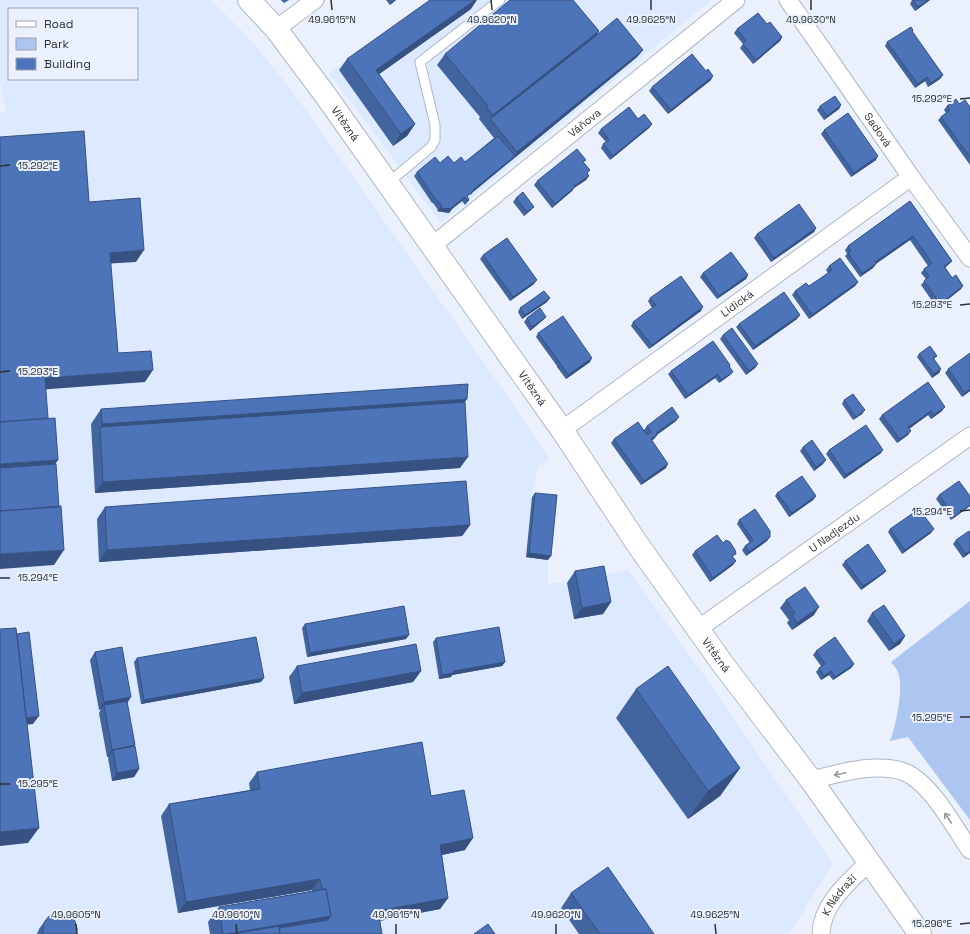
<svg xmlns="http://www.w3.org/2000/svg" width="970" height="934" viewBox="0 0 970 934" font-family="'Space Grotesk',sans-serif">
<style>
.built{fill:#dde9ff;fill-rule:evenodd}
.green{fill:#acc5f1}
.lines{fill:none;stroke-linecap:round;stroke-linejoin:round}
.service-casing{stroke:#afb8c6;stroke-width:11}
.minor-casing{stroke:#afb8c6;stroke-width:19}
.primary-casing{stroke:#afb8c6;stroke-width:24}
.service{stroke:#fff;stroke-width:9}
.minor{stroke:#fff;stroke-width:17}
.primary{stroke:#fff;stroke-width:22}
.wall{fill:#42649f}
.shaded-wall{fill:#365182}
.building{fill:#4d74b9;stroke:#365182}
.oneway{stroke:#96989a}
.ticks{fill:none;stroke:#2d3136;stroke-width:1.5}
.labels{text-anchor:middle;stroke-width:4;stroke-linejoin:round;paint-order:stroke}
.street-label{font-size:11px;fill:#2d3136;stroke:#eaf1fd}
.ticks-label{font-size:10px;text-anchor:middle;fill:#2d3136;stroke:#eaf1fd;stroke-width:4;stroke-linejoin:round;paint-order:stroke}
</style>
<rect width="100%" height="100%" fill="#eaf1fd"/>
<path class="built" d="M0 0H211L246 35 273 67 306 110 517 410 549 459 538 467 532 497 548 560V584L628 570 713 688 833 864 789 934H0V112L6 111 0 83ZM9 9H137V79H9Z
M433 0H711L441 223 329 73Z"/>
<path class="green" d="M970 601V820L908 737 890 741C896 726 904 687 898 672 897 669 893 665 891 662Z"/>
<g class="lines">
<g class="service-casing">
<path id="service" d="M388 183 431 147 435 140V125L420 62 500 0"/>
</g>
<g class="minor-casing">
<g id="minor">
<path id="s1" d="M788 0 911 177 970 258"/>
<path d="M276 29 315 0"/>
<path id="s2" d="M432 246 736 0"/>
<path id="s3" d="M562 430 911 177"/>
<path id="s4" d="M698 629 970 436"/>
<path d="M811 780C834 775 858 767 880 768 891 768 903 770 912 776 936 792 954 827 970 850"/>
<path id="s5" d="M821 934C822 903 848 883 869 862"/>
</g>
</g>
<g class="primary-casing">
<g id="primary">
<path id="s6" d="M249 0 276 29 326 96 562 430 638 545 722 663 811 780 920 934"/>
</g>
</g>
<use href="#service" class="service"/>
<use href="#minor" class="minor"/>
<use href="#primary" class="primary"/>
</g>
<path class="wall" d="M281 0H289L284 3Z
M386 0H396L390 5Z
M912 0H930L915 11 910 4Z
M471 9 379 74 415 124 407 136 393 146 339 70 347 59Z
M767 24 782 37 780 41 753 64 740 48 743 44 734 33 737 29Z
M913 30 912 32 943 75 940 79 928 87 925 81 915 88 885 46 887 42Z
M599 31 597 35 643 50 637 57 473 192 471 195 470 194 467 197 469 200 466 204 465 205 462 201 452 209 449 213 437 211 438 210 433 203H432L414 176 417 172 440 163H454L465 162 494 138 479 119 480 117 437 65 445 54Z
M711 80 668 114 649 91 652 87Z
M959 104 970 107V165L938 120 941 117 946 113 944 110 947 106Z
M841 105 839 109 824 120 817 110 820 106Z
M638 119 652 124 649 128 610 160 601 148 603 144 606 142 598 133 601 129Z
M824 130 876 160 851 177 821 134Z
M584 163 590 170 587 174 589 176 586 180 574 188 572 191 552 208 534 185 537 181Z
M516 198 531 210 524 216 513 202Z
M910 201 952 261 945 268 961 289 937 308 921 285 926 279 921 273 924 269 928 266 910 240 876 264 873 268 860 277 845 256 847 254 845 250 848 246Z
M816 228 814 232 771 262 754 238 757 234Z
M483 255 534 284 510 301 480 259Z
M829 266 858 282 855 286 809 319 792 295 795 291 809 286 828 273 826 270Z
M703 273 748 275 746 279 717 299 700 277Z
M650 298 701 311 649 349 631 326 633 322 652 308 648 301Z
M547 302 522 319 518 312 520 308Z
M546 317 543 320 530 331 524 322 527 318Z
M797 319 753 350 736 327 739 324Z
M538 333 590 362 566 379 557 367V366L536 337Z
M723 335 755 368 746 375 720 339Z
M919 354 937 356 934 359 941 369 939 373 932 378 917 357Z
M730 365 729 367 730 375 719 383 715 378 685 399 668 374 671 371Z
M948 369 970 391 962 397 945 373Z
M844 400 865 410 862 414 853 420 842 404Z
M465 402 460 468 95 493 91 424 101 409Z
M942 411 931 419 928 415 917 423 909 429 908 435 897 443 879 419 882 415Z
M676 421 657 435 654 439 651 441 666 468 641 485 611 443 614 439 644 430 647 426Z
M803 447 823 464 814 471 800 451Z
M829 450 881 453 844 479 826 454Z
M535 493 548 560 526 557 532 497Z
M777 493 816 496 813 500 789 517 775 496Z
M939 495 970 496V506L951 520 936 499Z
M105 507 470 525 462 536 99 562 97 519Z
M739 520 767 541 746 556 742 550 745 546 750 543 737 524Z
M890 529 931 533 902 554 888 532Z
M970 533V553L963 558 953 544 956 540Z
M695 551 733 558V565L710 582 692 555Z
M845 561 886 571 883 574 861 590 842 565Z
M575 571 611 602 603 614 574 619 567 583Z
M786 600 814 615 792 630 787 623 789 620 780 608Z
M872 613 905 636 900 644 889 651 867 621Z
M305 624 406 639 307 657 302 628Z
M436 638 505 662 502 666 452 675 451 677 439 679 433 642Z
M816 651 854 664 851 668 833 680 829 675 821 680 816 672 819 668 821 666 813 655Z
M95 652 127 702 134 747 139 769 134 777 112 781 108 758 109 757H107L99 713 101 709 99 710 90 660Z
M137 658 261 682 141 704 134 662Z
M297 666 421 671 413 682 294 704 289 677Z
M636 689 740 768 720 796 688 819 616 718Z
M257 772 431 796 465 850 442 855 448 898 440 909 380 921 382 934H210L208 922 219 907 312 891V890L178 913 161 816 169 804 250 790 249 783Z
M571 893 654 934H579L561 908Z
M45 921 76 934H37L39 929Z"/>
<path class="shaded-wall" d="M394 0H396L390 5 393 1Z
M475 0H477L471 9 368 82 376 70Z
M928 0H930L915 11 918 7Z
M599 31 591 43 490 119 493 115Z
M782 37 780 41 753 64 756 60Z
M643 50 637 57 473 192 474 189 515 156 517 152Z
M943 75 940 79 928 87 931 83Z
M713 76 711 80 668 114 671 110Z
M927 77 925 81 915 88 918 84Z
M841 105 839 109 824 120 827 116Z
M415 124 407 136 393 146 401 134Z
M652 124 649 128 610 160 613 156Z
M878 156 876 160 851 177 854 173Z
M589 176 586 180 574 188 572 191 552 208 555 204 574 186Z
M465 197 462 201 452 209 449 213 437 211 440 208H451Z
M534 207 531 210 524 216 527 212Z
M816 228 814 232 771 262 774 258Z
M913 236 910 240 872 266 875 262Z
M144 250 136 262 102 264 110 253Z
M952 261 949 264 941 270 944 266Z
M876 264 873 268 860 277 862 273Z
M748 275 746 279 717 299 719 296Z
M537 280 534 284 510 301 513 297Z
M858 282 855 286 809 319 812 315Z
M963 286 961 289 937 308 940 304Z
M550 298 547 302 522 319 525 315Z
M703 307 701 311 649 349 652 345Z
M800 315 797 319 753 350 755 346Z
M546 317 543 320 530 331 532 327Z
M592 358 590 362 566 379 568 375Z
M758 364 755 368 746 375 749 371Z
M941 369 939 373 932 378 934 374Z
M153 370 145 382 37 390 45 378Z
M733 372 730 375 719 383 721 380Z
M718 374 715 378 685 399 688 395Z
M970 389V391L962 397 965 393Z
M467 399 457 414 100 427 102 424Z
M945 407 942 411 931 419 934 415Z
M865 410 862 414 853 420 856 417Z
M931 411 928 415 906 431 908 427Z
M679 417 676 421 653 437 656 433Z
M911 431 908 435 897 443 900 439Z
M657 435 654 439 648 443 651 439Z
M883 450 881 453 844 479 846 475Z
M468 457 460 468 95 493 103 482Z
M58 460 48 475 0 478V464Z
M826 460 823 464 814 471 816 467Z
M668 464 666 468 641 485 644 481Z
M816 496 813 500 789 517 792 513Z
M970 505V506L951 520 954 517Z
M470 525 462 536 99 562 107 550Z
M934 529 931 533 902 554 905 550Z
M770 537 767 541 746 556 749 552Z
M64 550 54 565 0 569V554Z
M970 551V553L963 558 966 554Z
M529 553 551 556 548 560 526 557Z
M736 561 733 565 710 582 713 578Z
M886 571 883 574 861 590 863 586Z
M611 602 603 614 574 619 582 608Z
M819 607 814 615 792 630 797 623Z
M409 635 406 639 307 657 310 653Z
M905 636 900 644 889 651 894 644Z
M505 662 502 666 452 675 451 677 439 679 442 675 454 671Z
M854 664 851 668 833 680 835 677Z
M421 671 413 682 294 704 302 693Z
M831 671 829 675 821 680 824 676Z
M264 678 261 682 141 704 144 700Z
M131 697 126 705H104L101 709 99 710 104 702Z
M39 716 33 724 15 726 21 719Z
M135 745 130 753 113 750 109 757H107L112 750Z
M740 768 720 796 688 819 708 791Z
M139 769 134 777 112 781 117 773Z
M39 828 28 843 0 846V832Z
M473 838 465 850 432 857 440 845Z
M320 879 312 890 178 913 186 902Z
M448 898 440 909 370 922 378 911Z
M331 916 320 931 272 934H227Z"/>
<path class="building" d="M430 0H475L376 70 415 124 401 134 347 59Z
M510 0H573L599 31 493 115 487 108 488 106 445 54Z
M913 0H928L918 7Z
M758 13 767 24 770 22 782 37 756 60 743 44 746 41 737 29Z
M617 18 643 50 517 152 490 119 592 39Z
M911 27 913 30 912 31 943 75 931 83 927 77 918 84 887 42Z
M692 54 706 71 708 69 713 76 671 110 652 87Z
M835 96 841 105 827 116 820 106Z
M956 99 959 104 965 100 970 107V157L941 117 950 110 947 106Z
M629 107 638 119 644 114 652 124 613 156 603 144 609 140 601 129Z
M848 113 878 156 854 173 824 130Z
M84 131 89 202 140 198 144 250 110 253 118 353 151 351 153 370 45 378 48 418 0 422V137Z
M498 136 515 156 474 189 473 191 467 196 469 200 467 201 465 197 451 208 452 209 440 208 442 206 436 199H435L417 172 435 157 440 163 448 156 454 163 461 157 465 162Z
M577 149 586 160 583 162 590 170 587 173 589 176 574 186 575 187 555 204 537 181Z
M523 192 534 207 527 212 516 198Z
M910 201 952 261 944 266 952 278 956 275 963 286 940 304 924 281 929 276 924 269 932 263 913 236 875 262 876 264 862 273 848 253 851 251 848 246Z
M799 204 816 228 774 258 757 234Z
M507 238 537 280 513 297 483 255Z
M731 252 748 275 719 296 703 273Z
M840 258 858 282 812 315 795 291 806 283 809 286 821 278 832 270 829 266Z
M681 276 703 307 652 345 633 322 656 305 650 298Z
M544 291 550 298 525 315 520 308Z
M784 292 800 315 755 346 739 324Z
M540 308 546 317 532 327 527 318Z
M563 316 592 358 568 375 560 363 538 333Z
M732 328 758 364 749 371 723 335Z
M713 341 730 365 729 366 733 372 721 380 718 374 688 395 671 371Z
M930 346 937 356 933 358 941 369 934 374 919 354Z
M970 353V389L965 393 948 369Z
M928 382 945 407 934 415 931 411 920 419 908 427 911 431 900 439 882 415Z
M468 384 467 399 102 424 101 409Z
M853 394 865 410 856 417 844 400Z
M465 402 468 457 103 482 100 427Z
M672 407 679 417 656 433 657 435 651 439 668 464 644 481 614 439 638 422 647 435 651 432 647 426Z
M55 418 58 460 0 464V422Z
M866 425 883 450 846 475 829 450Z
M812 440 826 460 816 467 803 447Z
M56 464 59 507 0 511V468Z
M802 476 816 496 792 513 777 493Z
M466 481 470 525 107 550 105 507Z
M959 481 970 496V505L954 517 939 495Z
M535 493 557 495 551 556 529 553Z
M61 506 64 550 0 554V511Z
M755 509 770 531V537L749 552 745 546 753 540 739 520Z
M919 509 934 529 905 550 890 529Z
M969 531 970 533V551L966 554 956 540Z
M717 535 723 543 726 540 730 542 735 550 736 554 732 556 736 561 713 578 695 551Z
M868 544 886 571 863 586 845 561Z
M604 566 611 602 582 608 575 571Z
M805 587 819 607 797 623 792 615 795 613 786 600Z
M884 605 905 636 894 644 872 613Z
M404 606 409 635 310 653 305 624Z
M499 627 505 662 454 671V673L442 675 436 638Z
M16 628 39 828 0 832V629Z
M29 632 39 716 26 718 17 634Z
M256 637 264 678 144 700 137 658Z
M835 637 854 664 835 677 831 671 824 676 819 668 825 664 816 651Z
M416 644 421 671 302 693 297 666Z
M122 647 131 697 104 702 95 652Z
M668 666 740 768 708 791 636 689Z
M127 701 135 745 112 750 104 705Z
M422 742 431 796 464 790 473 838 440 845 448 898 378 911 382 934H280L279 928 328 920 331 916 326 889H322L320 879 186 902 169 804 260 789 257 772Z
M135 746 139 769 117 773 113 750Z
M608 867 654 934H600L571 893Z
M326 889 331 916 227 934H223L219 907Z
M57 913H63L70 916 75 921 77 929 76 934H43V926L45 921 50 915Z
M488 924 495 934H474Z
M279 926 280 934H233Z"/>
<defs><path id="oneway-shaft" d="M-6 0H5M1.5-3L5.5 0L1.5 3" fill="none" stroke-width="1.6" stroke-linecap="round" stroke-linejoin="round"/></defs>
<g class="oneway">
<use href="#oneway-shaft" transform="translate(840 774) rotate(168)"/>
<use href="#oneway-shaft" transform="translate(948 818) rotate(-124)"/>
</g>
<path class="ticks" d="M331 0 332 10M491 0 492 10M651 0V10M811 0V10M960 99 970 98M0 166 10 165M960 305 970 304M0 372 10 371M960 511 970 510M0 578H10M960 717H970M0 784H10M76 924 77 934M236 924 237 934M396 924V934M556 924V934M715 924 716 934M960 924 970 923"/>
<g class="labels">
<g class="street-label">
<text dy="4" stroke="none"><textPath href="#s6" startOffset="157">Vítězná</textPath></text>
<text dy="4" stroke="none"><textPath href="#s2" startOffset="196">Váňova</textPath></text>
<text dy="4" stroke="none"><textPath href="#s1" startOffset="158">Sadová</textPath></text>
<text dy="4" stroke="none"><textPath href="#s3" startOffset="216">Lidická</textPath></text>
<text dy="4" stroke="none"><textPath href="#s6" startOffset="481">Vítězná</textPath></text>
<text dy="4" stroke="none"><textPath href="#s4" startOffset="167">U Nadjezdu</textPath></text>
<text dy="4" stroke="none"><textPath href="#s6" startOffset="805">Vítězná</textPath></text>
<text dy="4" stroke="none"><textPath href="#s5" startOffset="44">K Nádraží</textPath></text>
</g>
</g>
<g class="ticks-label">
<text x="332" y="23">49.9615°N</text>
<text x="492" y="23">49.9620°N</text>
<text x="651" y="23">49.9625°N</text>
<text x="811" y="23">49.9630°N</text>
<text x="932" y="102">15.292°E</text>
<text x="38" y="169">15.292°E</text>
<text x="932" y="308">15.293°E</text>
<text x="38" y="375">15.293°E</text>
<text x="932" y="515">15.294°E</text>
<text x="38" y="581">15.294°E</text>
<text x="932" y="721">15.295°E</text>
<text x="38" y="787">15.295°E</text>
<text x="76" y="918">49.9605°N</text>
<text x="236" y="918">49.9610°N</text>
<text x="396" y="918">49.9615°N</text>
<text x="556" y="918">49.9620°N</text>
<text x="715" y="918">49.9625°N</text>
<text x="932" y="927">15.296°E</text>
</g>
<rect x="8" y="8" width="130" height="72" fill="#eaf1fd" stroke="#9ea4ad"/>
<rect x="16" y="21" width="20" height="6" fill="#ffffff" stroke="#9ea4ad"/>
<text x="44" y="28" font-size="12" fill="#2d3136">Road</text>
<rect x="16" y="38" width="20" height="12" fill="#acc5f1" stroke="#9ea4ad"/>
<text x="44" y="48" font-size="12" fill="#2d3136">Park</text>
<rect x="16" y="58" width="20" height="12" fill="#4d74b9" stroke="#9ea4ad"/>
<text x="44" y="68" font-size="12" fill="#2d3136">Building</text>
</svg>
